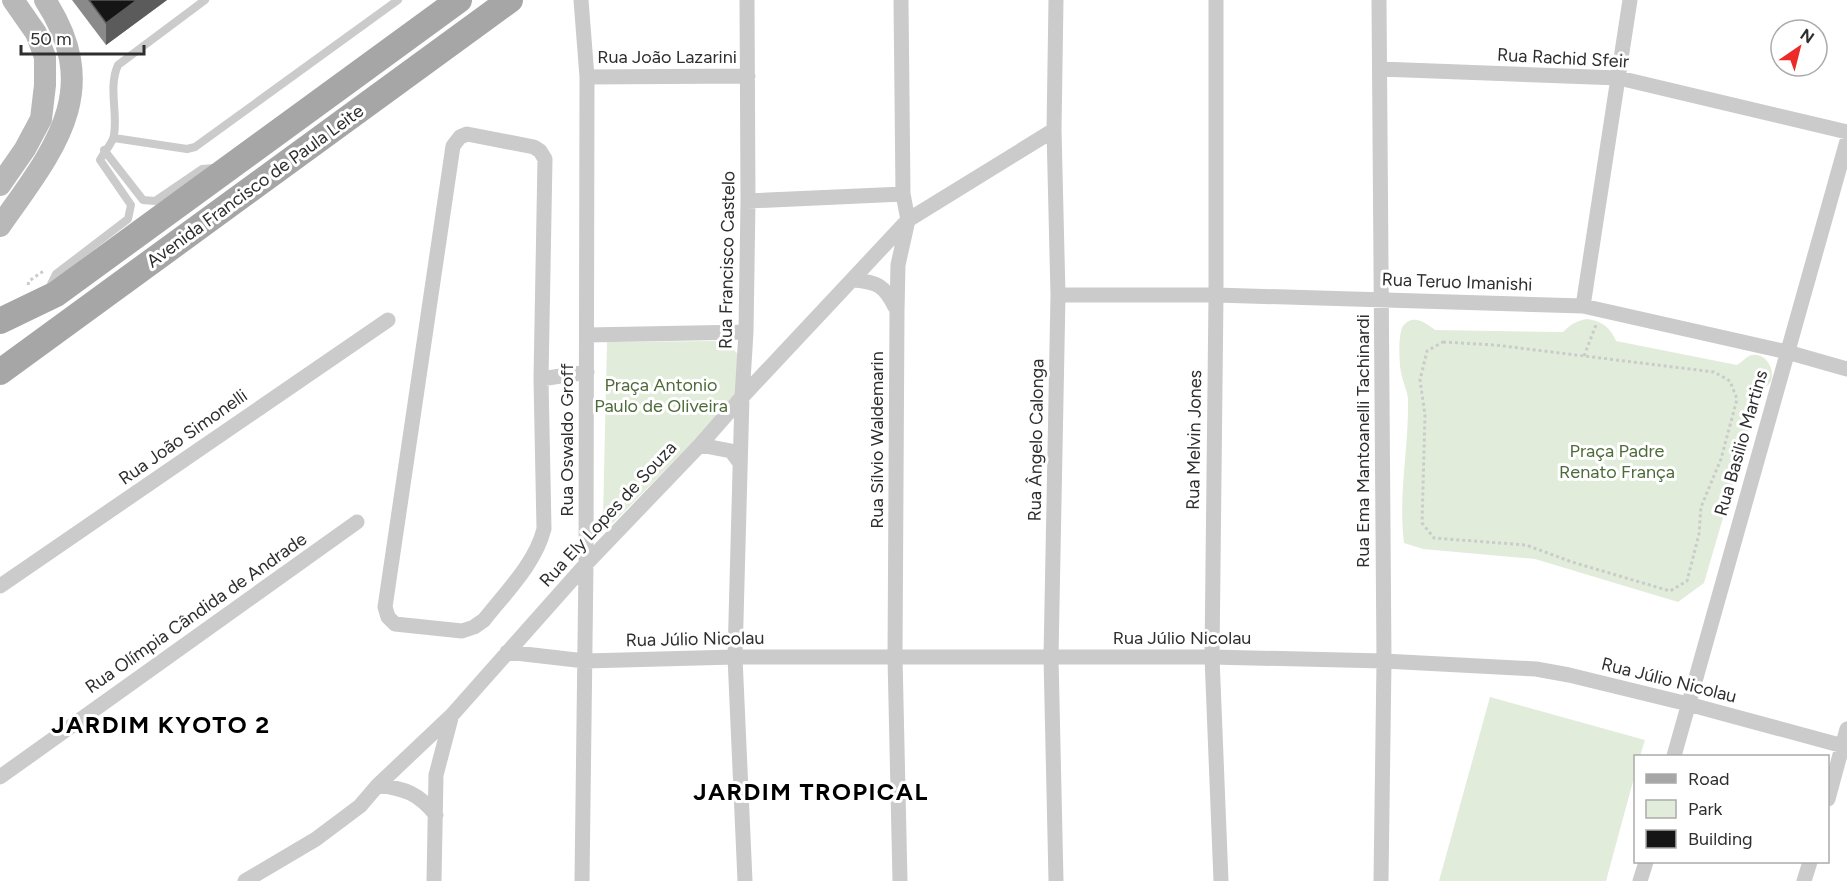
<svg xmlns="http://www.w3.org/2000/svg" width="1847" height="881" viewBox="0 0 1847 881" font-family="Figtree,sans-serif">
<style>
.park{fill:#e2ecdb}
.lines{fill:none;stroke-linecap:round;stroke-linejoin:round}
.path{stroke:#cbcbcb;stroke-width:3;stroke-dasharray:3 3;stroke-linecap:butt}
.service{stroke:#cbcbcb;stroke-width:8}
.minor{stroke:#cbcbcb;stroke-width:15}
.secondary{stroke:#b8b8b8;stroke-width:22}
.primary{stroke:#a6a6a6;stroke-width:26}
.wall{fill:#8a8a8a}
.shaded-wall{fill:#5b5b5b}
.building{fill:#151515;stroke:#5b5b5b;stroke-width:1.5}
.labels{text-anchor:middle;stroke-width:6;stroke-linejoin:round;paint-order:stroke}
.street-label{font-size:18px;fill:#2e2e2e;stroke:#fff}
.park-label{font-size:18px;fill:#4d6b39;stroke:#fff}
.district-label{font-size:24px;font-weight:bold;letter-spacing:1.5px;fill:#000;stroke:#fff}
</style>
<rect width="100%" height="100%" fill="#fff"/>
<path class="park" d="M1587 319C1602 321 1610 327 1616 341L1737 365C1741 363 1745 358 1749 356 1764 350 1776 369 1771 381 1769 386 1764 388 1760 391L1704 583 1678 602 1535 559 1423 549 1404 543C1398 495 1409 447 1408 399 1407 389 1402 381 1401 372 1399 363 1398 333 1403 326 1413 313 1426 323 1435 330L1563 332C1571 324 1576 321 1587 319Z
M717 341 730 346 737 353V397L613 523 607 524 603 518 607 342Z
M1490 697 1645 740 1640 756H1636L1635 774 1606 881H1439Z"/>
<g class="lines">
<path class="path" d="M28 285 29 281 45 270
M1443 342 1495 345 1714 372 1730 381 1737 399 1721 459 1701 507 1699 534 1687 581 1670 591 1572 562 1526 545 1434 538 1422 523 1425 415 1420 380 1427 351Z
M1584 356 1596 325"/>
<path class="service" d="M114 138 187 149 195 147 398 0
M104 150 143 200 155 201 202 169 214 168
M54 290 51 284 56 274 128 219 131 205 100 160C104 152 113 143 114 135 118 113 108 87 118 65L205 0"/>
<path class="minor" d="M581 0 587 77 586 564 582 881
M1216 0V295L1212 657 1221 881
M1379 0 1384 661 1381 881
M1380 69 1619 78 1847 132
M587 77 748 76
M467 134 534 147 540 151 545 159 541 379 544 529C535 564 506 592 484 620L474 627 462 631 395 624 388 617 385 607 453 146 460 137Z
M748 201 903 194
M854 280C877 282 884 285 895 307
M1058 295H1216L1583 306 1787 352 1847 369
M1583 306 1630 0
M587 335 746 332
M541 379 587 372
M700 445 731 451 740 463
M0 586 388 320
M507 652 585 661 735 657H1212L1384 661 1536 669 1569 675 1688 704 1847 747
M1674 756 1847 141
M0 777 357 522
M378 785C406 789 418 793 436 815
M1828 799 1847 729
M245 881 316 839 360 806 378 785 452 715 586 564 700 445 742 397 908 220 1054 130
M434 881 436 775 451 718
M745 881 735 657 742 397 746 332 748 201 747 0
M900 881 895 657 897 311 898 265 908 220 903 194 901 0
M1056 881 1051 657 1058 295 1054 130 1056 0
M1640 881 1646 862
M1804 881 1810 862"/>
<path class="secondary" d="M0 185 25 149 41 119 45 85V57L36 33 13 0
M0 226C53 150 105 92 45 0"/>
<path class="primary" d="M0 321 56 294 459 0
M0 372 510 0"/>
</g>
<path class="wall" d="M72 0H167L106 45Z"/>
<path class="shaded-wall" d="M137 0H167L106 45V23Z"/>
<path class="building" d="M89 0H137L106 23Z"/>
<g class="labels">
<g class="street-label">
<text x="667" y="63">Rua João Lazarini</text>
<text transform="translate(1563 58) rotate(3)" y="6">Rua Rachid Sfeir</text>
<text transform="translate(255 186) rotate(-36)" y="6">Avenida Francisco de Paula Leite</text>
<text transform="translate(727 260) rotate(-89)" y="6">Rua Francisco Castelo</text>
<text transform="translate(1457 282) rotate(2)" y="6">Rua Teruo Imanishi</text>
<text transform="translate(183 437) rotate(-35)" y="6">Rua João Simonelli</text>
<text transform="translate(567 440) rotate(-90)" y="6">Rua Oswaldo Groff</text>
<text transform="translate(877 440) rotate(-90)" y="6">Rua Sílvio Waldemarin</text>
<text transform="translate(1036 440) rotate(-89)" y="6">Rua Ângelo Calonga</text>
<text transform="translate(1194 440) rotate(-89)" y="6">Rua Melvin Jones</text>
<text transform="translate(1363 441) rotate(-90)" y="6">Rua Ema Mantoanelli Tachinardi</text>
<text transform="translate(1741 443) rotate(-74)" y="6">Rua Basilio Martins</text>
<text transform="translate(608 514) rotate(-47)" y="6">Rua Ely Lopes de Souza</text>
<text transform="translate(196 613) rotate(-35)" y="6">Rua Olímpia Cândida de Andrade</text>
<text x="1182" y="644">Rua Júlio Nicolau</text>
<text transform="translate(695 639) rotate(-1)" y="6">Rua Júlio Nicolau</text>
<text transform="translate(1669 680) rotate(14)" y="6">Rua Júlio Nicolau</text>
</g>
<g class="park-label">
<text x="661" y="391">Praça Antonio<tspan x="661" dy="21">Paulo de Oliveira</tspan></text>
<text x="1617" y="457">Praça Padre<tspan x="1617" dy="21">Renato França</tspan></text>
</g>
<g class="district-label">
<text x="161" y="733">JARDIM KYOTO 2</text>
<text x="811" y="800">JARDIM TROPICAL</text>
</g>
</g>
<rect x="1634" y="755" width="195" height="108" fill="#ffffff" stroke="#ababab" stroke-width="1.5"/>
<rect x="1646" y="774" width="30" height="9" fill="#a6a6a6" stroke="#ababab" stroke-width="1.5"/>
<text x="1688" y="785" font-size="18" fill="#2e2e2e">Road</text>
<rect x="1646" y="800" width="30" height="18" fill="#e2ecdb" stroke="#ababab" stroke-width="1.5"/>
<text x="1688" y="815" font-size="18" fill="#2e2e2e">Park</text>
<rect x="1646" y="830" width="30" height="18" fill="#151515" stroke="#ababab" stroke-width="1.5"/>
<text x="1688" y="845" font-size="18" fill="#2e2e2e">Building</text>
<g transform="translate(1799 48) rotate(35)"><circle r="28" fill="#ffffff" stroke="#ababab" stroke-width="1.5"/>
<path d="M0-4.5L10 22L0 15L-10 22Z" fill="#ec2b29"/>
<text y="-9" font-size="16" font-weight="bold" text-anchor="middle" fill="#2e2e2e">N</text>
</g>
<path d="M21 45v9h123v-9" fill="none" stroke="#2e2e2e" stroke-width="3"/>
<text x="30" y="45" font-size="18" fill="#2e2e2e" stroke="#ffffff" stroke-width="4.5" paint-order="stroke">50 m</text>
</svg>
